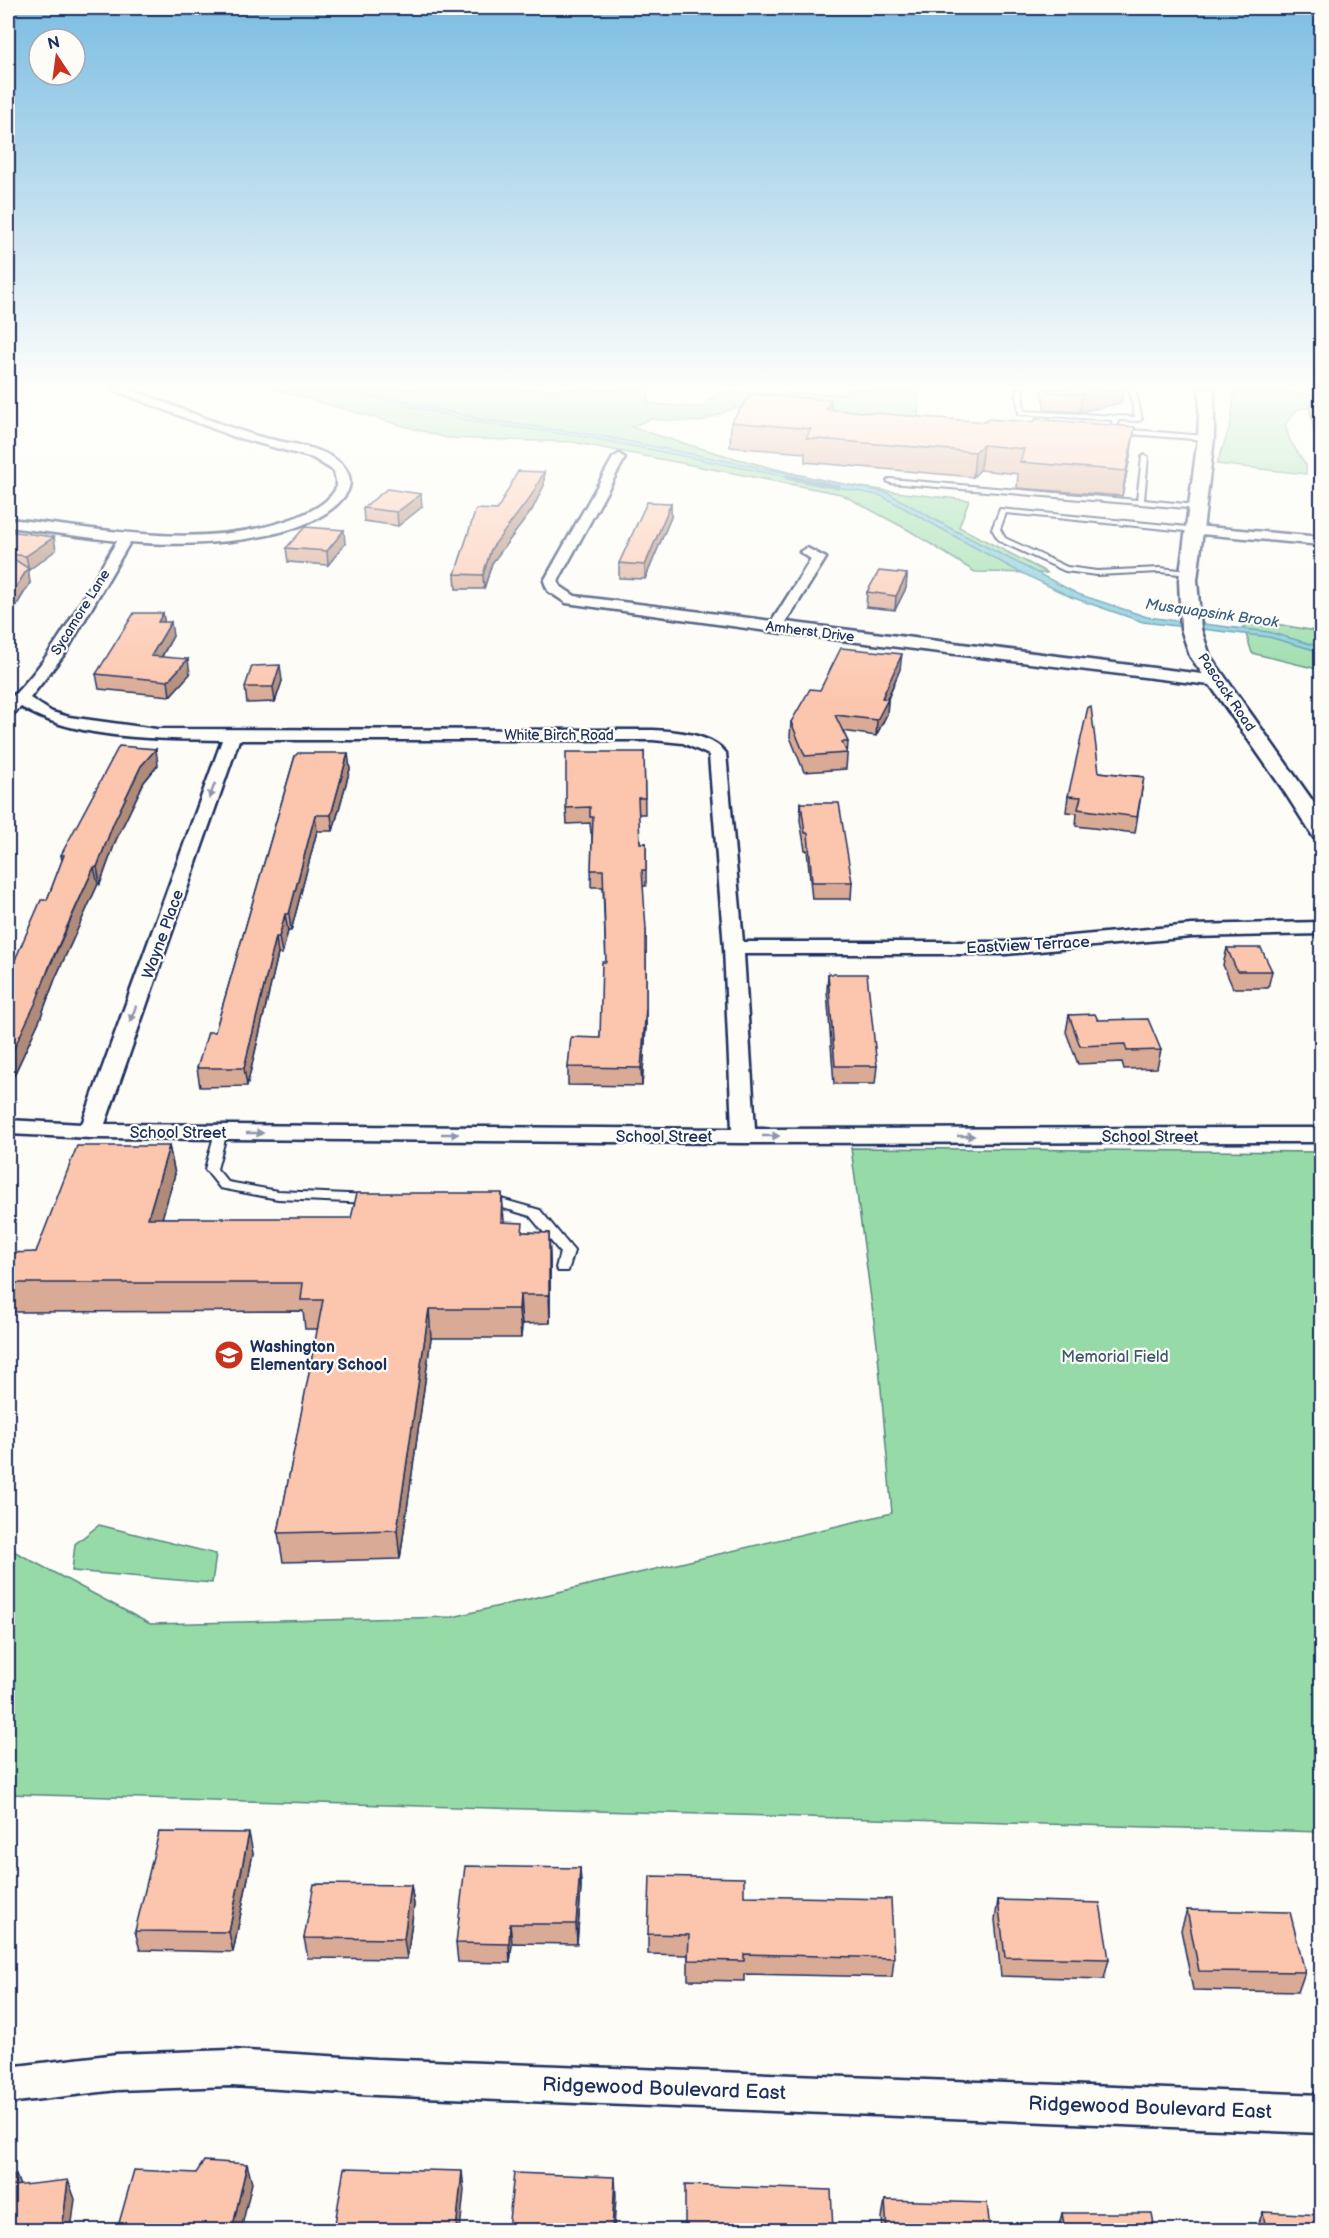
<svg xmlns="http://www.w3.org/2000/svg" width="1329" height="2238" viewBox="0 0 1329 2238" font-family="'Balsamiq Sans',sans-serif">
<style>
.green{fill:#96dba7;stroke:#588582;stroke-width:1.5}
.water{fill:#7bcad8;stroke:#558ca7;stroke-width:1.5}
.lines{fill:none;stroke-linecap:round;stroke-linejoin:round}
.stream{stroke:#558ca7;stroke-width:5}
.service-casing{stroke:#1b2f5e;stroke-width:4}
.minor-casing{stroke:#1b2f5e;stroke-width:5}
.tertiary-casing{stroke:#1b2f5e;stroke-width:5}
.service{fill:#fdfcf7;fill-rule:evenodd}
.minor{fill:#fdfcf7;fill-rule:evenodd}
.tertiary{fill:#fdfcf7;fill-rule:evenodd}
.wall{fill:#d9aa96;stroke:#1b2f5e;stroke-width:1.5}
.shaded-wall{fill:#b08b7a;stroke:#1b2f5e;stroke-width:1.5}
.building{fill:#fcc6ae;stroke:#1b2f5e;stroke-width:1.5}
.oneway{fill:#8c96aa}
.labels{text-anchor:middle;stroke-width:4.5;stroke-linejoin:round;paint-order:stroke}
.far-street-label{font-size:14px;fill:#1b2f5e;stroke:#fdfcf7}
.far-water-label{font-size:15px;font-style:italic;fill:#385e83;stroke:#fdfcf7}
.street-label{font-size:16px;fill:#1b2f5e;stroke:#fdfcf7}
.poi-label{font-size:16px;font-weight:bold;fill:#1b2f5e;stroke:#fdfcf7;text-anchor:start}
.park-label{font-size:16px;fill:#3a5a70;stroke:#fdfcf7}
.near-street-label{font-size:20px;fill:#1b2f5e;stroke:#fdfcf7}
</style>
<rect width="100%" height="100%" fill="#fdfcf7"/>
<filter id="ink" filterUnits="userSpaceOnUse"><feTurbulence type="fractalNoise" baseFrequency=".0167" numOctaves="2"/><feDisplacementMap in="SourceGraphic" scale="12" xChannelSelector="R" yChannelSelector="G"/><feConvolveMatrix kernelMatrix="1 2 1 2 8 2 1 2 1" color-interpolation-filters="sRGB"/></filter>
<g filter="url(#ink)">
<path class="green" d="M273 389H647L649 404 701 407 720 392 846 394V389H918V432L734 408 701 422 650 419 631 427C694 447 758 466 823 480 871 490 920 495 969 500L959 527 1048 573 975 572 910 531 841 494 572 442 447 438Z
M1235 389H1280L1302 395 1321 394V406L1298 409 1285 424 1290 441 1306 465V474L1217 464 1231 423Z
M1241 618 1321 632V670L1252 653Z
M851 1148 1321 1152V1832L8 1794V1548L150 1624 453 1617 892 1513 877 1344Z
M99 1525 216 1554 212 1583 72 1571 75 1544Z"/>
<path class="water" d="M339 389H355L480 419 596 435 888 493 948 527 1078 594 1147 617 1269 632 1321 647V652L1269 637 1143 622 1071 597 1012 568 882 496 592 438 475 422Z"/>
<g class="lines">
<path class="stream" d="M787 477 838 487"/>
<g class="service-casing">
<path id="service" d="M1016 389H1022L1024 411 1135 417 1129 389H1135L1142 419 1139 421 1118 420V429L1206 436 1209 438 1206 440 1115 433 1112 431V420L1019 414Z
M1145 455 1148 457 1144 500 1196 505 1200 507 1199 509 890 483 887 481 890 479 1137 500 1142 457Z
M1000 509 1198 528 1199 530 1195 532 1006 513 1000 529 1005 538 1067 567 1097 571 1160 568 1189 571 1193 573 1189 575 1160 572 1097 575 1065 571 999 541 992 529Z
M221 1128 227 1132 217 1169 228 1182 278 1191 371 1195 377 1199 371 1203 278 1199 220 1188 205 1169 215 1132Z
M487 1195 540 1210 574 1251 568 1271H558L556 1268 560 1252 530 1216 483 1202 481 1199Z"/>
</g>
<g class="minor-casing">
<path id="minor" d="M111 389H129C172 405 214 423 257 436 284 444 317 444 339 462 350 471 353 483 346 494 311 545 185 547 130 542L66 652 30 698 52 712 69 717 156 729 653 730C675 731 711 734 726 753L743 942H1006L1192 925 1322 922V934L1192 937 1006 954H744L755 1129 1322 1128V1142L744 1143 91 1138 8 1134V1120L82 1124 222 740C159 739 75 740 21 707L14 713 8 715V701C55 656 83 596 117 541L8 527V519C103 528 201 552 294 518 310 512 330 503 337 486L334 471 313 458 232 436ZM239 740H653L683 743 709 755 724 948 732 1129 105 1124Z
M619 454 625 458 558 581 560 586 575 596 772 621 811 559 800 552 807 548 826 558 786 622 1218 676 1226 681 1218 686 775 632 566 603 548 591 544 581 613 458Z
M1195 526 1322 537V545L1190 533 1188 530 1190 527Z
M231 2050 376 2059 1322 2095V2133L376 2095 231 2086 117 2090 8 2103V2067L117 2054Z"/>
</g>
<g class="tertiary-casing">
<path id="tertiary" d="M1200 389H1214V438L1197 580 1201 629 1210 656 1322 814V840L1314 838 1282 788 1190 656 1181 629 1179 580 1198 438Z"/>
</g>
<use href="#service" class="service"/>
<use href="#minor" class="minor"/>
<use href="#tertiary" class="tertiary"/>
</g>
<path class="wall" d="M1041 389H1123L1121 403 1080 412 1045 410Z
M1313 397 1322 398V447L1320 445H1316L1310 409Z
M831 400V410L1131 452 1122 496 1017 488 1018 474 980 470 973 477 805 462V453L730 447 731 422Z
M544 472V485L532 510 492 563 484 589H456L455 574 497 510Z
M671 503V517L645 579 619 578V563Z
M422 507 398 526 364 521 363 508Z
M8 531 56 550 28 570 30 583 8 619Z
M345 544 328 565 288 562 286 548Z
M907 574 906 588 895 610 866 607 867 592Z
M163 613 164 622 173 636 162 657 190 674 170 696 99 689 96 674Z
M900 669 888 699 887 714 876 736 843 731 848 742 846 769 804 772 790 737 791 722 820 690Z
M282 681 275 702 247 703 245 687Z
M644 752 645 814H638L640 843H646V886H643L646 1026 642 1086 568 1085V1067L600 1038 606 962 603 887H591L592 833H591L590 823 567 824 566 808Z
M295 756 350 769 333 831H317L291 931H288L282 954H278L247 1086 200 1087 197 1068 215 1032Z
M158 765 144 782 116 840 100 884H98L55 979 40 1019 9 1086H8V976L47 900 62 861 61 855Z
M1099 772 1144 777 1135 833 1076 826 1077 813 1066 812 1068 796Z
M801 803 852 882 851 899H812L807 850H805L800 820Z
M1227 948 1272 971 1268 988H1233L1223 965Z
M828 974 877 1066 875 1084H834L827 991Z
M1069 1015 1098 1020 1161 1050 1157 1068 1124 1069 1122 1062 1078 1064 1066 1032Z
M169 1146 175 1174 162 1218 504 1223 523 1232 549 1233 550 1261V1323L522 1324 521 1338H431L400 1559 283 1562 278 1533 318 1329H305L303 1311 8 1312V1256L36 1252Z
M253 1853 233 1952 140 1950 135 1931Z
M580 1868 581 1887 577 1944 512 1943 510 1963 458 1962 456 1943Z
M411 1885 414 1905 407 1959 308 1958 304 1938Z
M744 1896 894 1958 892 1977 744 1974V1981L688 1980V1955L648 1954V1934Z
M998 1900 1109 1959 1104 1979 1001 1976 995 1920Z
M1187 1910 1305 1972 1298 1992 1193 1990 1181 1930Z
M885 2200 990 2230H883L882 2218Z
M1263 2212 1322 2230H1256Z
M1062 2213 1155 2230H1058Z"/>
<path class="shaded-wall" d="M1103 389H1123L1121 403 1080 412 1082 394Z
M831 400 830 424 826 409Z
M1135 427 1131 452 1122 496 1126 471Z
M983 445 980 470 973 477 975 452Z
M544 472V485L532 510 492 563 484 589 483 575 491 549Z
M421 494 422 507 398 526 397 512Z
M671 503V517L645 579V565Z
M344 530 345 544 328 565 327 551Z
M54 537 56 550 29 570 26 556Z
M28 568 30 583 8 619V600Z
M907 574 906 588 895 610 896 596Z
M163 613 165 628 158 622Z
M171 622 173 636 153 671 151 656Z
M902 654 900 669 884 706 888 699 887 714 876 736 877 720 882 698Z
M188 659 190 674 170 696 168 681Z
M280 665 282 681 275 702 273 687Z
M156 749 158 765 144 782 116 840 100 884 97 867 113 824 141 766Z
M348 753 350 769 333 831 331 815Z
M315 815 317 831 291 931 289 914Z
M94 867 98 884 55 979 40 1019 9 1086 8 1081V1061Z
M285 914 288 931 282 954 279 937Z
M646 929V1026L642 1086 641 1068Z
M276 937 278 954 247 1086 244 1068Z
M169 1146 175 1174 154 1246 148 1218Z
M502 1193 504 1221 503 1250 501 1222Z
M549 1233 550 1261V1323L549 1295Z
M520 1295 522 1324 521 1338 519 1309Z
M429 1309 431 1338 400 1559 397 1530Z
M249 1833 253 1853 233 1952 229 1932Z
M580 1868 581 1887 577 1944 576 1924Z
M411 1885 414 1905 407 1959 404 1939Z
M510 1924 512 1943 510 1963 509 1944Z
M247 2164 252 2183 241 2230H232Z
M462 2171 464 2190 460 2230H456Z
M16 2175 23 2194 14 2186Z
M615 2177 616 2196 614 2230H612Z
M68 2180 75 2199 71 2230H62Z"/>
<path class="building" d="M1047 389H1103L1082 394 1048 392Z
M751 394 831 400 826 409 986 422 987 419 1034 422 1035 419 1135 427 1126 471 1020 462 1024 449 983 445 975 452 806 438 811 429 731 422Z
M1313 397 1322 398V433L1318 432Z
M518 471 544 472 531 496 491 549 483 575 455 574 476 509 497 510Z
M387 489 421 494 397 512 363 508Z
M647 502 671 503 645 565 619 563Z
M305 527 344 530 327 551 286 548Z
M8 531 54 537 26 556 8 554Z
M12 558 28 568 8 600V565Z
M879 571 907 574 896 596 867 592Z
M134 613H163L158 622H171L151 656 188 659 168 681 96 674Z
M841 648 902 654 882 698 888 699 877 720 835 715 848 742H842L847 753 805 756 791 722 810 689 820 690Z
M280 665 273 687H245L252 666Z
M1088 707H1091L1099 772 1144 777 1137 817 1078 809 1081 797 1068 796Z
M119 746 156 749 141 766 113 824 97 867H94L51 962 36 1002 8 1061V976L41 900H47L64 855H61Z
M566 752H644L645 798H638L640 843H646V870H642L646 929V1008L641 1068 568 1067 571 1037 600 1038 602 962H606L603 870H591L593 817H590V807L566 808Z
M298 753H348L331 815H315L289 914H285L279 937H276L244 1068H197L208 1032H215L295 756Z
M801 803H839L852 882H812L808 833H805Z
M1227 948H1261L1272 971H1237Z
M828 974H867L877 1066H835Z
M1095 1014 1098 1020 1148 1019 1161 1050 1127 1051 1125 1044 1080 1046 1069 1015Z
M77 1146H169L148 1218H351L357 1193H502L501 1222 523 1223 522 1232 549 1233V1295H520L519 1309H429L397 1530 278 1533 323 1300H301L303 1283H8V1256L9 1253 36 1252Z
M159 1832 249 1833 229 1932 135 1931Z
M465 1866 580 1868 576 1924H510L509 1944 456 1943Z
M650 1876 744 1878V1896L891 1899 894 1958 744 1954V1961L688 1960 689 1935 648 1934Z
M314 1884 411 1885 404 1939 304 1938Z
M998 1900 1100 1903 1109 1959 1005 1957Z
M1187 1910 1290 1912 1305 1972 1199 1971Z
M204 2161 247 2164 232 2230H117L134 2170 196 2173Z
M344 2168 462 2171 456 2230H334Z
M514 2173 615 2177 612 2230H508Z
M16 2175 14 2186 68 2180 62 2230H8V2176Z
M685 2185 831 2190 833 2230H685Z
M885 2200 987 2203 990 2230H887Z
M1263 2212 1322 2215V2230H1266Z
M1062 2213H1152L1155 2230H1065Z"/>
<defs><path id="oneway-solid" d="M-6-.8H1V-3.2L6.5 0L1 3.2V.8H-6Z" transform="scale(1.5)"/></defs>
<g class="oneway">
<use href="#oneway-solid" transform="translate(212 791) rotate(110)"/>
<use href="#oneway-solid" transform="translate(133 1014) rotate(110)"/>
<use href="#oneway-solid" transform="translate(255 1133)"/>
<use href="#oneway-solid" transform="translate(450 1134)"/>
<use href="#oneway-solid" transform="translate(771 1136)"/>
<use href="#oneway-solid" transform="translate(966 1136)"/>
</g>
</g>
<linearGradient id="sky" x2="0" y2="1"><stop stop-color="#7cbde2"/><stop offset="0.55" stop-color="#fefefb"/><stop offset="1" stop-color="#fefefb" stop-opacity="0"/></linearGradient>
<rect width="1329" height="703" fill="url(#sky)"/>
<defs>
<g id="school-disc" transform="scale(1.5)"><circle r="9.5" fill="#c8321e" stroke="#fdfcf7"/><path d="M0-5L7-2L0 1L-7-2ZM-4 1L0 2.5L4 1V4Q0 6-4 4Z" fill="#fff"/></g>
</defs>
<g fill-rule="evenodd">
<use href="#school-disc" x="229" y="1355"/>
</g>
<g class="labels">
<g class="far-street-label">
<text transform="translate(80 612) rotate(-58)" y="5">Sycamore Lane</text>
<text transform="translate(810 631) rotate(7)" y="5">Amherst Drive</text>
<text transform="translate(1227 692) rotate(56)" y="5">Pascack Road</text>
<text x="559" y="740">White Birch Road</text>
</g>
<g class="far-water-label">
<text transform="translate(1212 613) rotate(8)" y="5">Musquapsink Brook</text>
</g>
<g class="street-label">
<text transform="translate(162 934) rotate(-70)" y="6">Wayne Place</text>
<text transform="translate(1028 944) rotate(-3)" y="6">Eastview Terrace</text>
<text x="178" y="1138">School Street</text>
<text x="664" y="1142">School Street</text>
<text x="1150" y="1142">School Street</text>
</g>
<g class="poi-label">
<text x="250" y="1352">Washington<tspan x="250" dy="18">Elementary School</tspan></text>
</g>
<g class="park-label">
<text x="1115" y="1362">Memorial Field</text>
</g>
<g class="near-street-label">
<text transform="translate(664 2088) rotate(2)" y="7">Ridgewood Boulevard East</text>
<text transform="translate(1150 2107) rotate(2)" y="7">Ridgewood Boulevard East</text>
</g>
</g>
<rect width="1329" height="2238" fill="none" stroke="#fdfcf7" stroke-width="30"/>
<rect x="15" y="15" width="1299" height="2208" fill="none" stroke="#1b2f5e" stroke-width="2" filter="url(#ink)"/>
<g transform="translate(57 57) rotate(347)"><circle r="28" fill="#fdfcf7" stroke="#a3aaba" stroke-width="1.5"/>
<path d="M0-4.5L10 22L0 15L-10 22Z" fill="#c8321e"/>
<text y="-9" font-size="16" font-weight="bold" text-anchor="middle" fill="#1b2f5e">N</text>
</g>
</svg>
